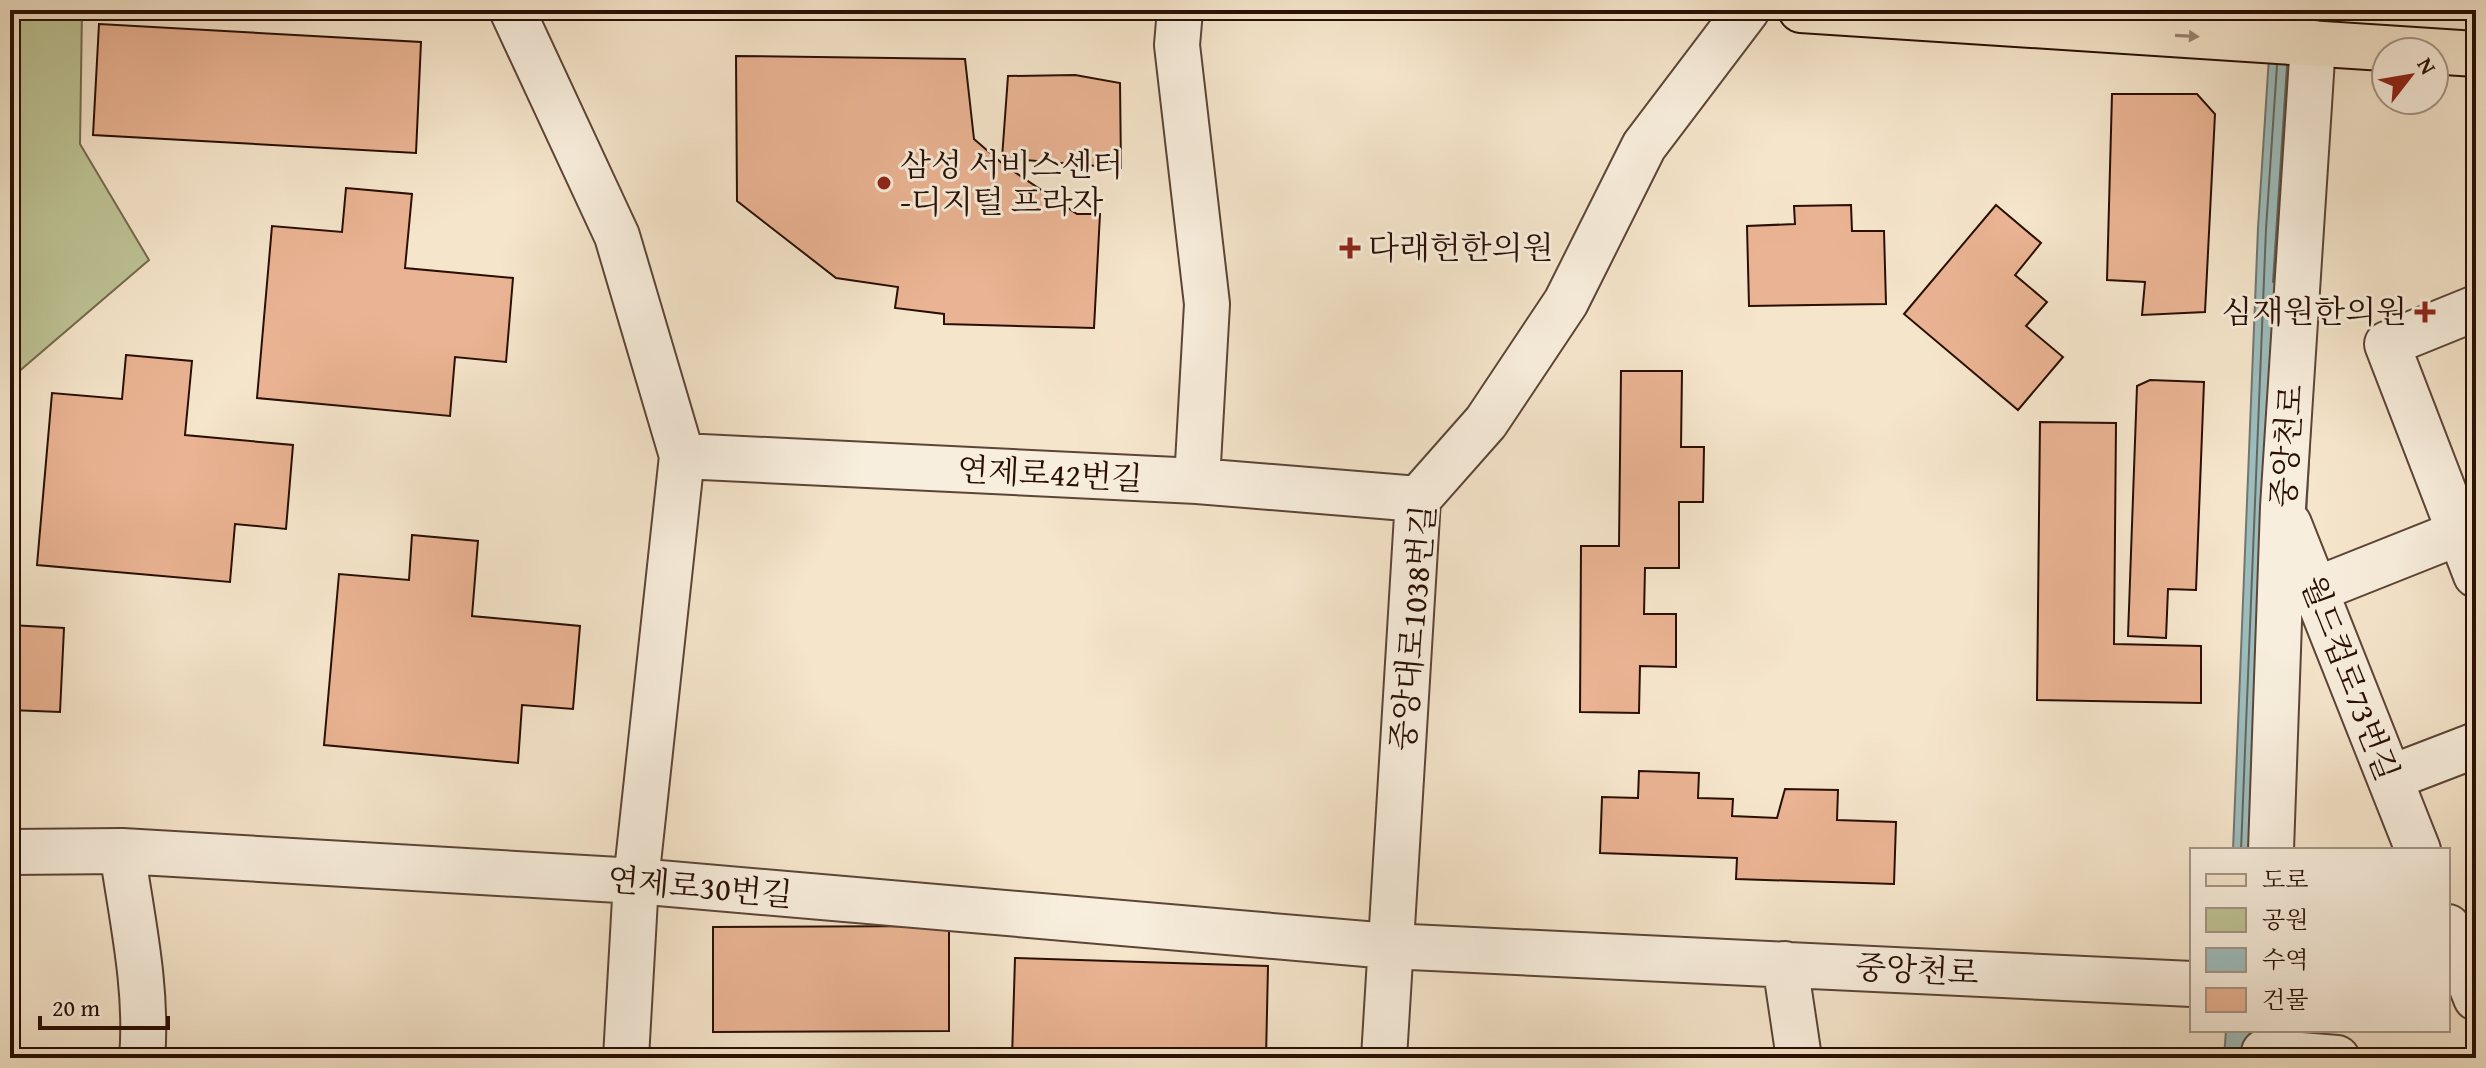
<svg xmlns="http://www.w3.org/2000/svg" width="2486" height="1068" viewBox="0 0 2486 1068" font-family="'Gentium Book Plus','Noto Serif KR',serif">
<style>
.green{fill:#bec496;stroke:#746a4d;stroke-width:2}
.water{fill:#9dbdbd;stroke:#6f7773;stroke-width:2}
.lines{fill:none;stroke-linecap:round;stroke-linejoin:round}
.shore{stroke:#636660;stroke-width:2}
.building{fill:#eab393;stroke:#290f04;stroke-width:2}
.minor-casing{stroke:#5c4436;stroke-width:48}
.major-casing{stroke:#290f04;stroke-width:48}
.minor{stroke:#f8eedd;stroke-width:44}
.major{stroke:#f5e5cb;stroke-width:44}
.oneway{fill:#998571}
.poi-dot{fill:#8f2418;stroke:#f8eedd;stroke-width:3}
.labels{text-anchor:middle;stroke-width:6;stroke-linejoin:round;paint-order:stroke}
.poi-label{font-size:32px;fill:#290f04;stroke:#f8eedd;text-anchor:start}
.street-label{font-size:32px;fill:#290f04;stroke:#f8eedd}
</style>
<rect width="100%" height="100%" fill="#f5e5cb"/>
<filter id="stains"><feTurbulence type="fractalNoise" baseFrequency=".0025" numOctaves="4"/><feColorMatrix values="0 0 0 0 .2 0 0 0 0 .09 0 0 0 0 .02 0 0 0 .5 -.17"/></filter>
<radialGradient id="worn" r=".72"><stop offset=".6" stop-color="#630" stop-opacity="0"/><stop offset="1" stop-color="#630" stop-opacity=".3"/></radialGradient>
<path class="green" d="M27 10H82L80 144 149 260 10 379V12Z"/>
<path class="water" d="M2272 10H2332L2289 850H2233L2258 228Z
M2226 1030H2280L2279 1058H2224Z"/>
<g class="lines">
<path class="shore" d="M2273 282 2287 66
M2241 850 2266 229 2277 65"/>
</g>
<path class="building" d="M99 24 421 42 416 153 93 135Z
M736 56 965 59 974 139 1004 165 1077 214H1100L1094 328 944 324V314L895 308 898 287 836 278 737 201Z
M1075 75 1120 83 1121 168 1002 158 1008 76Z
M2112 94H2197L2215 114 2205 312 2142 315 2145 282 2107 280Z
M346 188 412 194 405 268 513 278 506 362 455 357 450 416 257 398 272 226 342 232Z
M1851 205 1852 231H1884L1886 304 1749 306 1747 226 1795 224 1794 206Z
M1996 205 2041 243 2015 275 2047 302 2026 326 2063 357 2018 410 1904 314Z
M126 355 192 361 185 435 293 445 286 529 235 524 230 582 37 565 52 393 122 399Z
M1621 371H1682L1681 447H1704L1703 502H1679V568H1645L1644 614H1676V667L1640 666 1639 713 1580 712 1581 546H1619Z
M2150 380 2204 382 2196 590 2168 589 2166 638 2128 636 2137 386Z
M2040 422 2116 423 2114 644 2201 646V703L2037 700Z
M412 535 478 541 472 616 580 626 573 709 522 705 518 763 324 745 339 574 409 580Z
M10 625 64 628 60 712 10 710Z
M1639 771 1699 773 1698 798 1733 799 1732 816 1777 818 1785 789 1838 790 1837 820 1896 822 1894 884 1736 879 1737 858 1600 853 1602 797 1638 798Z
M949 926V1031L713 1032V927Z
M1015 958 1268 966 1266 1058H1012Z"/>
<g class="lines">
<g class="minor-casing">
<path id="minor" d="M512 10 617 236 682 456 636 881 626 1058
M1180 10 1177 45 1207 304 1197 481
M2476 308 2387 344 2476 575
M682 456 1197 481 1418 499
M2289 524 2418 850
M2315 590 2476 526
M2390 778 2476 745
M2271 850 2283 507 2313 43
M122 851C132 919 148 990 142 1058
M10 852 122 851 636 881 1389 946 2192 984
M2448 927 2476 998
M1785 964 1799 1058
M2264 1052 2337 1058
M1384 1058 1418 499 1486 422 1566 302 1644 146 1747 10"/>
</g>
<g class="major-casing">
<path id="major" d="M1801 10 2476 54"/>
</g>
<use href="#minor" class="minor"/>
<use href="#major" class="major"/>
</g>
<defs><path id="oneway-solid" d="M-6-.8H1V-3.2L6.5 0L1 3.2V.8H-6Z" transform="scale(2)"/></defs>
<use class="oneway" href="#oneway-solid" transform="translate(2187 36) rotate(3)"/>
<g class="poi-dot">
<circle cx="884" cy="183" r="8"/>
<path d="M1346 236h8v8h8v8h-8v8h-8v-8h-8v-8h8z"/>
<path d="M2421 300h8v8h8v8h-8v8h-8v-8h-8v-8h8z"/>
</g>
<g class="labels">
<g class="poi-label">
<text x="900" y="176">삼성 서비스센터<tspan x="900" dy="37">-디지털 프라자</tspan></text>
<text x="1368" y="259">다래헌한의원</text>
<text x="2407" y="323" text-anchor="end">심재원한의원</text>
</g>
<g class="street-label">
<text transform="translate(2287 446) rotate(-86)" y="11">중앙천로</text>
<text transform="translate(1050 474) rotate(3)" y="11">연제로42번길</text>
<text transform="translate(1413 628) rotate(-85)" y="11">중앙대로1038번길</text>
<text transform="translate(2350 678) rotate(69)" y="11">월드컵로73번길</text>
<text transform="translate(700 887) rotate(5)" y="11">연제로30번길</text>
<text transform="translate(1917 970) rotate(3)" y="11">중앙천로</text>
</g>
</g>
<rect width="2486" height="1068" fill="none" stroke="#f5e5cb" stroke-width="40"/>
<rect x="12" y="12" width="2462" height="1044" fill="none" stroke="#290f04" stroke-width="4"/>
<rect x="20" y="20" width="2446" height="1028" fill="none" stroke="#290f04" stroke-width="2"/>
<rect x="2190" y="848" width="260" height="184" fill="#f8eedd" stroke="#a59586" stroke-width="2"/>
<rect x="2206" y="874" width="40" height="12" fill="#f5e5cb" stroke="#a59586" stroke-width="2"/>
<text x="2262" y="888" font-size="24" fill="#290f04">도로</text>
<rect x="2206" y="908" width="40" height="24" fill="#bec496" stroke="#a59586" stroke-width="2"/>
<text x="2262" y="928" font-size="24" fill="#290f04">공원</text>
<rect x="2206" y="948" width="40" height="24" fill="#9dbdbd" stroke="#a59586" stroke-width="2"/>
<text x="2262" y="968" font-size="24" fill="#290f04">수역</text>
<rect x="2206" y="988" width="40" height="24" fill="#eab393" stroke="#a59586" stroke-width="2"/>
<text x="2262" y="1008" font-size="24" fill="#290f04">건물</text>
<g transform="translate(2410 76) rotate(59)"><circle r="38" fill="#f8eedd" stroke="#a59586" stroke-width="2"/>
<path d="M0-6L14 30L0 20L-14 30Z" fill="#8f2418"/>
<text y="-12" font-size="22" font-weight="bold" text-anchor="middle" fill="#290f04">N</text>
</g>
<path d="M40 1016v12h128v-12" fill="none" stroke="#290f04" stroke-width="4"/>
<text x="52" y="1016" font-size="24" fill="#290f04" stroke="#f8eedd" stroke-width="6" paint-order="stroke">20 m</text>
<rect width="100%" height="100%" filter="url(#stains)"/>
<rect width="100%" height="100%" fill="url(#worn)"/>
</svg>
